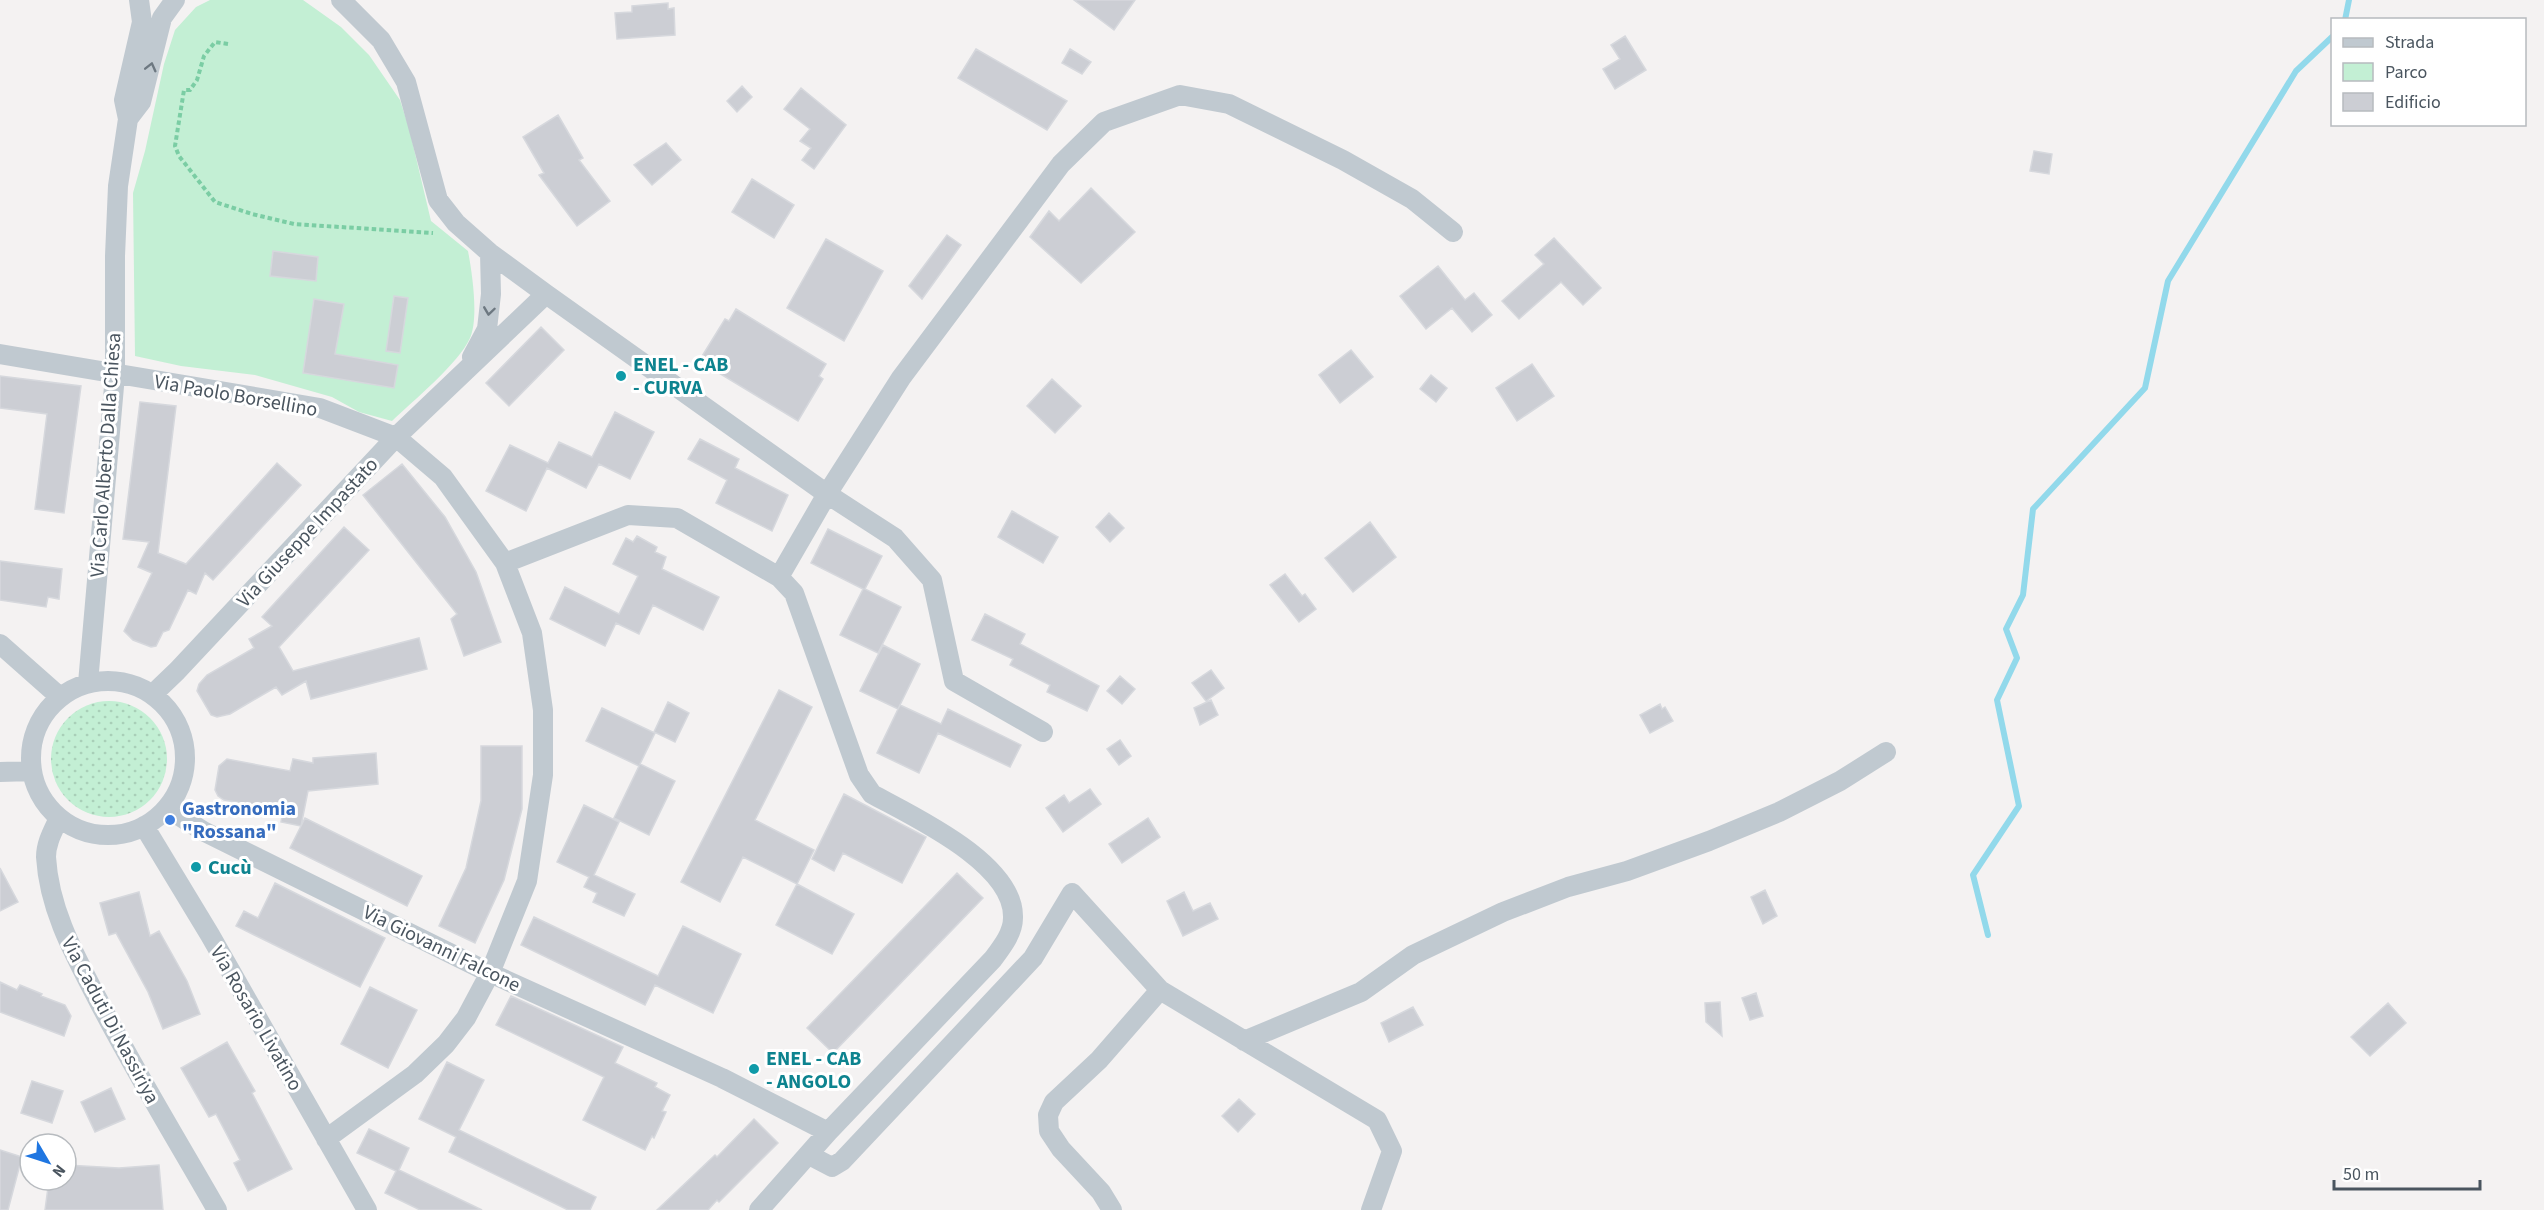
<svg xmlns="http://www.w3.org/2000/svg" width="2544" height="1210" viewBox="0 0 2544 1210" font-family="'Source Sans 3',sans-serif">
<style>
.grass{fill:url(#grass-dots)}
.green{fill:#c3efd4}
.lines{fill:none;stroke-linecap:round;stroke-linejoin:round}
.stream{stroke:#92d9eb;stroke-width:6}
.building{fill:#ccced4;stroke:#d6d8dd;stroke-width:1.5}
.path{stroke:#7bcda4;stroke-width:4;stroke-dasharray:4.5 3;stroke-linecap:butt}
.minor{stroke:#c0c9d0;stroke-width:20}
.oneway{stroke:#6d7881}
.culture-dot{fill:#0f9aa8;stroke:#fff;stroke-width:2}
.shop-dot{fill:#3f7fe0;stroke:#fff;stroke-width:2}
.labels{text-anchor:middle;stroke-width:6;stroke-linejoin:round;paint-order:stroke}
.culture-label{font-size:20px;font-weight:bold;fill:#0d838f;stroke:#fff;text-anchor:start}
.street-label{font-size:20px;fill:#4a555f;stroke:#fff}
.shop-label{font-size:20px;font-weight:bold;fill:#366cbe;stroke:#fff;text-anchor:start}
</style>
<defs>
<pattern id="grass-dots" width="8" height="8" patternUnits="userSpaceOnUse" patternTransform="scale(1.5)"><rect width="8" height="8" fill="#c3efd4"/><path d="M2 2h.1M6 6h.1" fill="none" stroke="#a9cfb8" stroke-width="1.8" stroke-linecap="round"/></pattern>
</defs>
<rect width="100%" height="100%" fill="#f4f2f2"/>
<path class="grass" d="M51 759a58 58 0 1 1 116 0a58 58 0 1 1-116 0Z"/>
<path class="green" d="M210 0H303L341 27 369 55 400 100 409 128 431 221 468 251C472 272 479 318 470 338 459 363 413 401 392 421L359 412 332 397 255 375 181 366 135 356 133 193 145 151 164 64 175 30 196 7Z"/>
<g class="lines">
<path class="stream" d="M2345 20 2349 0
M1988 935 1973 875 2019 806 1997 700 2017 658 2006 629 2023 595 2033 509 2145 388 2168 281 2296 71 2332 37"/>
</g>
<path class="building" d="M1074 0H1135L1114 30Z
M668 3V9L674 8 675 35 617 39 615 13 632 12V6Z
M1625 36 1646 70 1615 89 1603 69 1620 59 1611 45Z
M976 49 1067 101 1047 130 958 78Z
M1070 49 1091 62 1082 74 1062 63Z
M742 86 752 97 737 112 727 101Z
M801 88 846 125 814 169 802 160 811 148 800 141 810 129 784 109Z
M558 115 583 158 579 160 610 201 577 226 539 175 544 173 523 137Z
M666 143 681 160 652 185 634 165Z
M2034 151 2052 154 2049 174 2030 171Z
M752 179 794 205 774 238 732 212Z
M1091 188 1135 232 1081 283 1030 237 1049 211 1059 221Z
M947 235 961 245 922 299 909 286Z
M1554 238 1601 288 1583 305 1561 282 1519 319 1502 301 1544 264 1535 255Z
M826 239 883 271 844 341 787 308Z
M273 251 318 257 316 281 270 276Z
M1438 266 1465 300 1474 293 1492 315 1472 332 1452 308 1426 329 1400 296Z
M394 296 408 298 400 353 386 351Z
M314 299 344 304 335 354 398 365 394 388 303 373Z
M736 309 826 364 819 376 823 379 798 421 699 361 725 319 729 321Z
M541 327 564 350 509 406 486 383Z
M1351 350 1373 377 1340 403 1319 375Z
M1532 364 1554 396 1517 421 1496 388Z
M1431 375 1447 388 1436 402 1420 389Z
M0 376 81 386 64 513 35 509 47 414 0 408Z
M1052 379 1081 406 1055 433 1027 406Z
M140 402 176 406 158 553 186 564 277 463 301 485 213 580 205 573 196 594 188 590 169 630 163 632 156 646 151 647 133 640 124 631 152 573 138 567 149 542 123 539Z
M615 412 654 432 630 479 599 464 586 488 547 468 526 511 486 491 510 445 548 463 559 442 592 457Z
M700 439 739 459 735 468 788 495 772 531 716 503 727 480 688 459Z
M402 464 445 517 476 572 501 642 464 656 451 619 457 614 363 495Z
M1012 511 1058 537 1043 563 998 537Z
M1109 513 1124 528 1110 542 1096 527Z
M1370 522 1396 557 1353 592 1325 558Z
M344 527 369 550 279 647 293 671 419 638 427 669 311 699 306 681 282 695 276 687 230 714 217 717 211 715 197 691 199 684 207 675 254 648 249 639 272 626 262 617Z
M828 529 882 556 865 589 901 607 878 653 840 635 863 589 811 563Z
M637 536 657 547 655 552 666 557 662 569 719 597 703 630 653 605 639 634 616 623 605 646 550 619 565 587 619 614 638 576 613 564 626 538 633 542Z
M0 561 62 569 59 599 48 597 46 607 0 600Z
M1285 574 1302 596 1305 594 1316 609 1299 622 1270 585Z
M985 614 1025 634 1020 644 1099 686 1087 711 1047 692 1050 685 1010 665 1013 659 972 640Z
M883 645 920 664 898 709 860 691Z
M1211 670 1224 688 1206 701 1192 683Z
M1120 676 1135 689 1122 704 1107 691Z
M779 690 812 707 755 820 814 850 797 884 743 857 720 902 681 882Z
M1211 700 1218 715 1200 725 1194 708Z
M668 702 689 713 675 742 654 732Z
M1660 704 1662 709 1665 707 1673 721 1650 733 1640 715Z
M900 705 941 724 948 709 1021 745 1010 767 938 733 919 773 877 753Z
M602 708 655 733 640 764 675 781 649 835 614 818 639 766 586 741Z
M1120 740 1131 756 1119 765 1107 749Z
M481 746H522V809L504 880 475 943 439 926 466 868 481 801Z
M376 753 378 784 308 791 301 826 305 818 422 876 407 906 290 848 301 826 281 822 283 810 224 800 218 796 215 790 219 766 227 759 290 771 293 759 313 763V758Z
M1090 789 1101 804 1063 832 1046 808 1064 795 1069 803Z
M844 794 926 837 902 883 843 853 834 871 812 859Z
M584 805 619 822 594 875 635 894 624 916 593 902 597 893 584 887 589 877 557 862Z
M1148 818 1160 837 1122 863 1109 844Z
M0 868 18 902 0 911Z
M957 873 983 898 833 1053 807 1028Z
M275 883 385 938 360 987 236 926 244 911 258 918Z
M797 884 854 914 832 954 776 925Z
M1765 890 1777 916 1763 924 1751 897Z
M139 892 150 936 159 931 187 981 200 1014 163 1029 148 992 116 933 109 935 100 903Z
M1184 892 1193 911 1210 903 1218 919 1183 936 1167 901Z
M534 917 658 976 683 926 741 954 713 1013 655 985 645 1005 521 945Z
M0 982 17 990 20 985 42 994 41 996 65 1005 71 1016 64 1036 0 1012Z
M370 987 417 1010 388 1068 341 1044Z
M1756 993 1763 1016 1750 1020 1742 998Z
M511 996 623 1047 615 1063 657 1083 655 1087 670 1095 662 1111 666 1112 654 1138 652 1136 645 1150 583 1120 604 1077 496 1025Z
M1720 1002 1722 1036 1706 1022 1705 1003Z
M2388 1003 2406 1023 2370 1056 2351 1037Z
M1413 1007 1423 1025 1389 1042 1381 1023Z
M227 1042 255 1091 252 1093 292 1169 248 1191 234 1163 240 1160 216 1114 209 1117 181 1068Z
M447 1062 484 1080 459 1130 596 1197 590 1210H568L449 1152 456 1137 419 1119Z
M32 1081 63 1091 52 1123 21 1113Z
M111 1088 125 1119 95 1132 81 1102Z
M1239 1099 1255 1114 1238 1132 1222 1116Z
M754 1119 778 1143 719 1202 717 1200 708 1210H657L715 1155 717 1157Z
M369 1129 409 1148 399 1170 482 1210H420L385 1193 396 1171 357 1153Z
M0 1150 22 1157 8 1210H0Z
M66 1165 119 1168 159 1165 163 1210H45L49 1180H66Z"/>
<g class="lines">
<path class="path" d="M228 44 215 42 204 56 197 80 190 90H184L175 146 179 156 215 202 252 214 294 224 433 233"/>
<path class="minor" d="M341 0 381 40 406 82 438 200 456 223 490 253 546 294 827 494 895 538 932 580 954 681 1043 732
M128 119 141 102 162 18 175 0
M0 354 320 408 396 437 443 477 505 563 532 633 543 710V775L527 881 490 973 466 1018 446 1044 415 1074 326 1139
M472 357 487 329 491 294 490 253
M505 563 628 515 677 518 779 577 794 593 859 775 872 794C912 816 1015 863 1013 918 1013 933 1002 947 993 959L828 1132 759 1210
M779 577 827 494 901 378 1061 164 1104 122 1180 95 1229 104 1343 160 1412 199 1453 232
M0 644 60 697
M31 758a77 77 0 1 1 154 0a77 77 0 1 1-154 0Z
M88 683 115 375V256L118 186 128 119 124 100 142 22 139 0
M153 694 177 671 396 437 546 294
M0 772 32 771
M167 808 203 831 490 973 722 1078 828 1132
M59 818C53 831 46 843 46 857 49 909 74 954 97 998 134 1070 177 1140 217 1210
M144 826 210 935 367 1210
M1244 1041 1361 992 1413 955 1503 912 1568 887 1627 871 1709 841 1779 812 1840 781 1886 752
M809 1155 832 1167 842 1161 1033 958 1072 893 1160 990 1377 1120 1392 1151 1371 1210
M1112 1210 1101 1192 1061 1149 1049 1131 1048 1115 1054 1102 1099 1060 1160 990"/>
</g>
<defs><path id="oneway-chevron" d="M-2-3.5L2.5 0L-2 3.5" fill="none" stroke-width="1.6" stroke-linecap="round" stroke-linejoin="round" transform="scale(1.5)"/></defs>
<g class="oneway">
<use href="#oneway-chevron" transform="translate(151 67) rotate(-76)"/>
<use href="#oneway-chevron" transform="translate(489 311) rotate(98)"/>
</g>
<g class="culture-dot">
<circle cx="621" cy="376" r="6"/>
<circle cx="196" cy="867" r="6"/>
<circle cx="754" cy="1069" r="6"/>
</g>
<circle class="shop-dot" cx="170" cy="820" r="6"/>
<g class="labels">
<g class="culture-label">
<text x="633" y="371">ENEL - CAB<tspan x="633" dy="23">- CURVA</tspan></text>
<text x="208" y="874">Cucù</text>
<text x="766" y="1065">ENEL - CAB<tspan x="766" dy="23">- ANGOLO</tspan></text>
</g>
<g class="street-label">
<text transform="translate(236 395) rotate(10)" y="7">Via Paolo Borsellino</text>
<text transform="translate(105 455) rotate(-86)" y="7">Via Carlo Alberto Dalla Chiesa</text>
<text transform="translate(307 532) rotate(-47)" y="7">Via Giuseppe Impastato</text>
<text transform="translate(442 948) rotate(26)" y="7">Via Giovanni Falcone</text>
<text transform="translate(257 1018) rotate(60)" y="7">Via Rosario Livatino</text>
<text transform="translate(111 1020) rotate(62)" y="7">Via Caduti Di Nassiriya</text>
</g>
<g class="shop-label">
<text x="182" y="815">Gastronomia<tspan x="182" dy="23">"Rossana"</tspan></text>
</g>
</g>
<rect x="2331" y="18" width="195" height="108" fill="#ffffff" stroke="#b7bbbf" stroke-width="1.5"/>
<rect x="2343" y="38" width="30" height="9" fill="#c0c9d0" stroke="#b7bbbf" stroke-width="1.5"/>
<text x="2385" y="48" font-size="18" fill="#4a555f">Strada</text>
<rect x="2343" y="63" width="30" height="18" fill="#c3efd4" stroke="#b7bbbf" stroke-width="1.5"/>
<text x="2385" y="78" font-size="18" fill="#4a555f">Parco</text>
<rect x="2343" y="93" width="30" height="18" fill="#ccced4" stroke="#b7bbbf" stroke-width="1.5"/>
<text x="2385" y="108" font-size="18" fill="#4a555f">Edificio</text>
<g transform="translate(48 1162) rotate(129)"><circle r="28" fill="#ffffff" stroke="#b7bbbf" stroke-width="1.5"/>
<path d="M0-4.5L10 22L0 15L-10 22Z" fill="#1f76e1"/>
<text y="-9" font-size="16" font-weight="bold" text-anchor="middle" fill="#4a555f">N</text>
</g>
<path d="M2334 1180v9h146v-9" fill="none" stroke="#4a555f" stroke-width="3"/>
<text x="2343" y="1180" font-size="18" fill="#4a555f" stroke="#ffffff" stroke-width="4.5" paint-order="stroke">50 m</text>
</svg>
